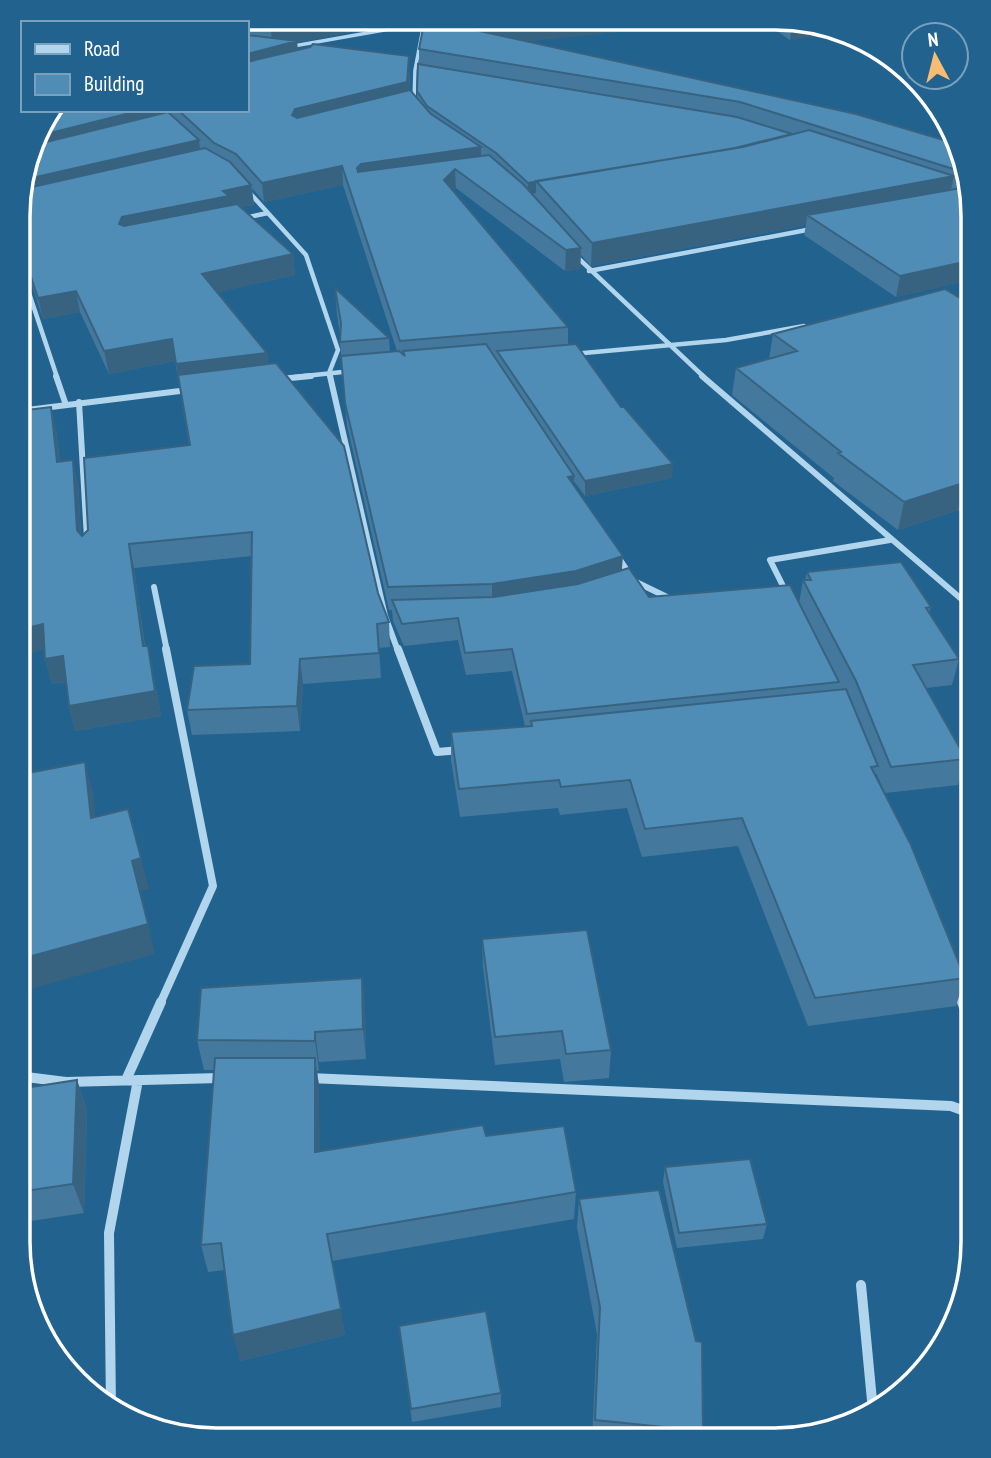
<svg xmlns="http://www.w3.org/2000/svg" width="991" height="1458" viewBox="0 0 991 1458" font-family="'PT Sans Narrow',sans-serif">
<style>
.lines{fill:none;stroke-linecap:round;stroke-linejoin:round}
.street-far4{stroke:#b1d5ec;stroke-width:3.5}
.street-far3{stroke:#b1d5ec;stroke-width:4.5}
.street-far2{stroke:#b1d5ec;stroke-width:6}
.street-far1{stroke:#b1d5ec;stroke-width:8}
.street{stroke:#b1d5ec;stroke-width:10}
.wall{fill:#44799d}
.shaded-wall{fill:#376380}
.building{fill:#4f8db7;stroke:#376380;stroke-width:2}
.rim{fill:none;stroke:#fff;stroke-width:3.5}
</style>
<rect width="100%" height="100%" fill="#22628e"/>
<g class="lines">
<path class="street-far4" d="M288 47 424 23
M414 101 415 70 424 23 418 18"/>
<path class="street-far3" d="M247 190 306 255 338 350 329 373 330 377
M244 218 268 213
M575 255 704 377
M589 271 812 229
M23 275 57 377
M954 301 973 296
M573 354 726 340 804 326
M295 377 352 371"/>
<path class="street-far2" d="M56 376 66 405
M330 376 385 616 398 651
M702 376 973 609
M280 379 311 376
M79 402 87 538
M19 411 188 390
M618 557 634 581 669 598
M154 587 167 651
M786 592 770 560 890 540"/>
<path class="street-far1" d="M398 649 437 752 461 750
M957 988 963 1004
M160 1004 213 886 166 649"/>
<path class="street" d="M962 1002 973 1029
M18 1076 66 1082 220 1078
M309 1078 951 1106 973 1114
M126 1080 161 1002
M861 1285 873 1411
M111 1409 109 1233 138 1080"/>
</g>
<path class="wall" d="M216 18H414V20L297 42 298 50 410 74 409 90 417 98 419 64V49L425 20 424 18 742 19 527 41 957 144 973 216V279L896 297 804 235 806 225 591 266 581 255 580 269 565 271 456 188 453 191 568 327V345L672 478 585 496 573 480V485L622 570 649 597 799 603 803 580H805L807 572 931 607 929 613 959 659 952 685 926 688 966 759 958 785 885 793 876 773V776L965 978 956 1006 808 1026 738 846 642 857 627 808 560 815 558 808 460 817 451 760V732L525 726 512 671 466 675 458 640 404 646 393 621 392 610H389L347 425 340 342V334L337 314 335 288 389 338 390 352 397 351 343 185 264 202 252 188 254 205 241 207 293 254 295 275 218 292 267 353 268 364 378 593 389 622 390 647 379 648 381 678 303 684 300 731 192 735 187 710 250 664 252 556 134 568 145 646H148L161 716 75 731 69 706 66 682 52 684 45 659 44 650 56 429 60 462 78 483 81 535 82 536 189 445 175 361 109 374 80 312 43 319 28 273 23 270 20 275 28 300 33 321 19 324V190L50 110H247V23Z
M759 19H801L790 40Z
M973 306V522L958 510 898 530 833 481 834 478 732 395 736 368 769 359 773 334Z
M482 939 611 1050 609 1078 564 1082 560 1059 495 1065 483 967Z
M362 978 365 1008 366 1059 319 1062V1071H317L319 1086V1151L486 1136 576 1192 574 1219 332 1261 345 1335 240 1361 225 1270 208 1272 201 1245 214 1070H204L197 1040Z
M77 1080 87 1110 84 1213 18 1223V1089Z
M665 1167 767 1224 763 1239 677 1248 663 1182Z
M579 1199 703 1431 701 1440H592L597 1334 577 1227Z
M399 1326 501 1393V1407L412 1422Z"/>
<path class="shaded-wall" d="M336 18H414V20L297 42 298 58 247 72V54L272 46 271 29Z
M587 19H742L475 47V30Z
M807 22 839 35 790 40 792 23Z
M409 56 410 74 408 100 297 128 292 115 295 109Z
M142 110H161L163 124 30 158 38 136Z
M199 140 201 159 19 190 23 180Z
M481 147V166L455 170 456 188 444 200 358 187 357 168 361 164Z
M342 166 343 185 264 202 262 183Z
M954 176 949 198 807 215 806 225 591 266 592 243Z
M536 181V193L527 195 528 183Z
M251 185 254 205 230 209 126 237 119 224 122 217 223 191Z
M581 248 580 269 565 271 566 250Z
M19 252 23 270 19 276Z
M293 254 295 275 205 295 202 274Z
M973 260V279L896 297 900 276Z
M76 291 80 312 43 319 38 298Z
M28 300 33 321 19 324V302Z
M172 339 175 361 109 374 104 351Z
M267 353 270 375 179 386 176 364Z
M51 407 56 429 62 485 57 462Z
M73 460 78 483 82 554 77 530Z
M673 464 672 478 585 496V481Z
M574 476 573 499 568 477Z
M966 482 958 510 898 530 904 502Z
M129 544 134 568 148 671 143 646Z
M623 556 621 579 492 607V584Z
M43 624 50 648 18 657 19 630Z
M148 646 161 716 75 731 69 706Z
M63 656 69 681 52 684 45 659Z
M300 659 303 684 300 731 297 706Z
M85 762 93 792 99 848 91 818Z
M141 858 149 889 140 891 132 861Z
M148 924 155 954 31 989 21 959Z
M362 978 365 1008 366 1059 363 1029Z
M315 1032 319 1062V1071L315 1041Z
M315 1058 319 1086 320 1179 315 1152Z
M77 1080 87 1110 84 1213 73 1184Z
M341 1309 345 1335 240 1361 233 1335Z"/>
<path class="building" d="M216 18H336L271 29 247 27V23H184Z
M425 18 587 19 475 30 856 114 957 144 963 172 740 102 419 49Z
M786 19H801L807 22 792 23Z
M247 35 297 41 247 54Z
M313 44 409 56 407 82 295 109 292 115 297 118 410 90 431 114 481 147 361 164 357 168 358 172 489 155 523 184 581 248 566 250 455 169 444 180 568 327 400 341 342 166 262 183 236 154 214 143 178 110H247V62L310 47Z
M418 64 737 117 792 134 735 148 528 183 496 153 427 106 417 91Z
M50 110H142L38 136 44 117Z
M168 112 199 140 23 180 34 145Z
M809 130 954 176 592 243 536 181 743 147Z
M205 148 230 162 251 185 223 191 229 196 122 217 119 224 124 226 237 204 293 254 202 274 267 353 176 364 172 339 104 351 76 291 38 298 23 253 19 250V190Z
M967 187 973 216V260L900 276 807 215Z
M19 272 28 300 19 302Z
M335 288 389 338 340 342 341 323Z
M945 289 973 306V488L966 482 904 502 838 453 841 452 736 368 797 351 773 334Z
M486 344 574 476 568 477 623 556 576 571 492 584 388 587 345 403 341 356 399 351 405 356 403 351Z
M576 344 621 407H624L673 464 585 481 497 351Z
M276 363 344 446 378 593 389 622 377 624 379 653 300 659 297 706 187 710 194 666 250 664 252 532 129 544 143 646H148L155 691 69 706 63 656 45 659 43 624 19 630V411L51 407 57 462 73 460 77 530 82 536 88 530 84 458 190 445 178 375Z
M901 562 931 607 926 608 959 659 913 665 966 759 891 767 856 681 803 580H811L807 572Z
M629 568 649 597 790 585 839 682 527 714 512 649 465 653 458 618 402 624 392 600 494 597 578 584Z
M846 689 878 766 871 767 911 845 965 978 815 998 742 818 645 829 630 780 561 787 559 780 459 789 451 732 532 726 531 721Z
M85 762 91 818 128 809 141 858 132 861 148 924 21 959 18 940V775Z
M587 930 611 1050 566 1054 562 1031 495 1037 482 939Z
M362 978 363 1029 315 1032V1041L197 1040 201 988Z
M215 1058H315V1152L483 1125 486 1136 564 1126 576 1192 327 1234 341 1309 233 1335 221 1243 201 1245Z
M77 1080 73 1184 18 1192V1089Z
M750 1159 767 1224 679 1233 665 1167Z
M659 1190 696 1341 702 1342 703 1431 595 1420 600 1307 579 1199Z
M486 1311 501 1393 411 1409 399 1326Z"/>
<path d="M0 0H991V1458H0ZM216 30H775A186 186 0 0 1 961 216V1242A186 186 0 0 1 775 1428H216A186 186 0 0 1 30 1242V216A186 186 0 0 1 216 30Z" fill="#22628e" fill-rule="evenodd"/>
<path class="rim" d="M216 30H775A186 186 0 0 1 961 216V1242A186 186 0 0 1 775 1428H216A186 186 0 0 1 30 1242V216A186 186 0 0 1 216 30Z"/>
<rect x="21" y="21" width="228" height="91" fill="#22628e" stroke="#7aa1bb" stroke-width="2"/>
<rect x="35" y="44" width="35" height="10" fill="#b1d5ec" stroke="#7aa1bb" stroke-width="2"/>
<text x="84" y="56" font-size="21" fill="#ffffff">Road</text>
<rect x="35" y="74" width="35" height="21" fill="#4f8db7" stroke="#7aa1bb" stroke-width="2"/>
<text x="84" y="91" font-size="21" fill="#ffffff">Building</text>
<g transform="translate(935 56) rotate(353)"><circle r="33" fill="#22628e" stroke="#7aa1bb" stroke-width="2"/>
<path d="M0-5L12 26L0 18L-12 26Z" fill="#f8bc73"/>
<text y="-10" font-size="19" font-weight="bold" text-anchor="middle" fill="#ffffff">N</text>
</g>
</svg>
